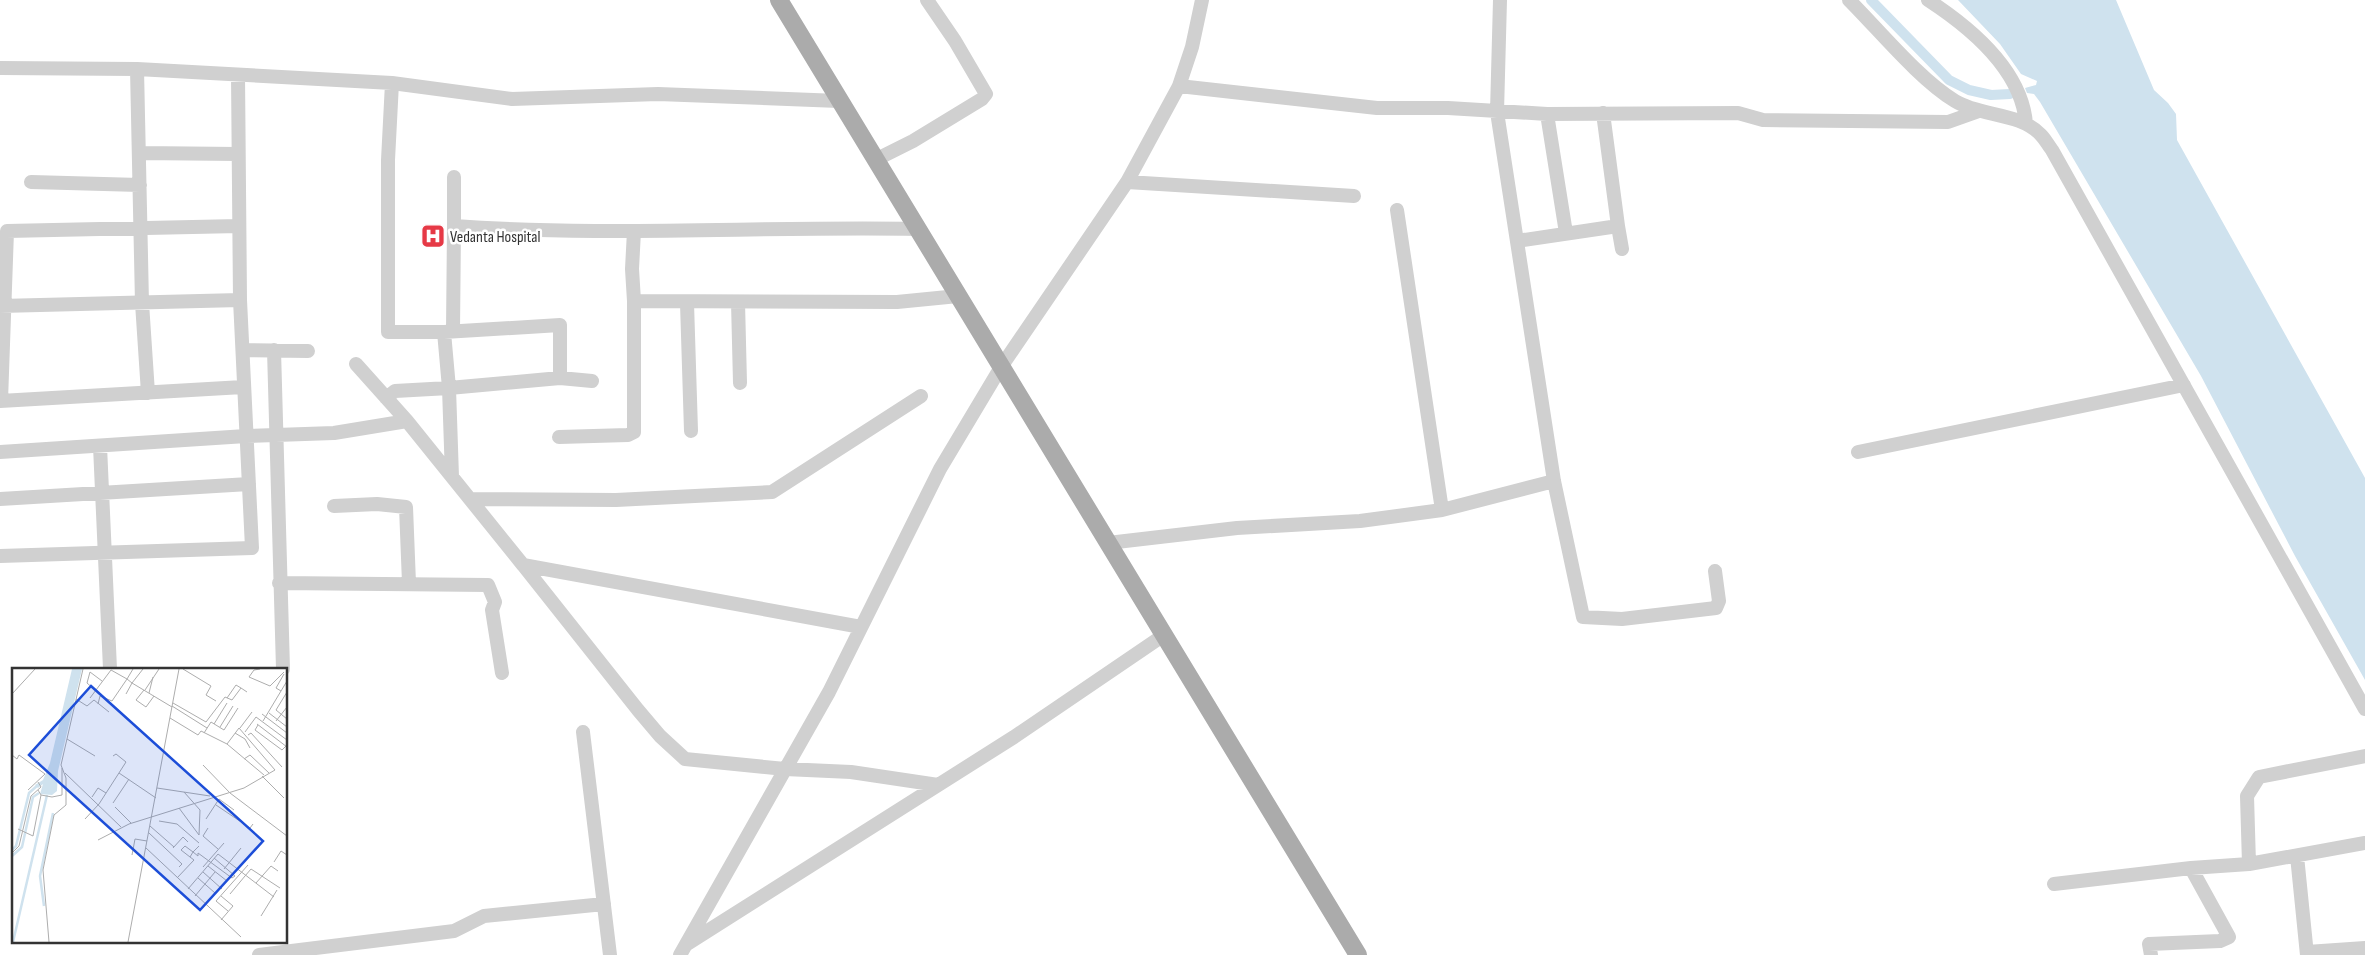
<svg xmlns="http://www.w3.org/2000/svg" width="2365" height="955" viewBox="0 0 2365 955" font-family="'Sofia Sans Condensed',sans-serif">
<style>
.water{fill:#cfe2ee}
.lines{fill:none;stroke-linecap:round;stroke-linejoin:round}
.canal{stroke:#cfe2ee;stroke-width:10}
.minor{stroke:#d0d0d0;stroke-width:14}
.major{stroke:#ababab;stroke-width:18}
.labels{text-anchor:middle;stroke-width:5;stroke-linejoin:round;paint-order:stroke}
.poi-label{font-size:16px;fill:#333;stroke:#fff;text-anchor:start}
.inset-river{fill:none;stroke:#cfe2ee;stroke-width:2.5}
.inset-road{fill:none;stroke:#adadad;stroke-width:1}
.view{fill:#1d4ed8;fill-opacity:0.15;stroke:#1d4ed8;stroke-width:2.5}
.inset-edge{fill:none;stroke:#333;stroke-width:2.5}
</style>
<rect width="100%" height="100%" fill="#fff"/>
<path class="water" d="M1958 0H2116L2154 90 2168 103 2176 114 2177 140 2365 478V680L2295 556 2201 376 2040 102 2034 94 2027 93 2025 88 2036 85 2037 81 2021 74 2000 44Z"/>
<g class="lines">
<path class="canal" d="M1871 0 1949 80 1969 90 1991 95 2010 94"/>
<path class="minor" d="M1500 0 1497 112 1554 481 1583 617 1622 619 1716 608 1719 601 1715 571
M1849 0C1879 30 1920 80 1955 101 1981 117 2020 112 2041 135 2045 139 2048 145 2052 150L2365 709
M1928 0C1971 28 2022 70 2026 124
M0 68 137 69 392 83 512 99 658 94 839 101
M137 69 142 303 148 393
M392 83 388 160V332H444
M1179 86 1377 108H1448L1547 114 1738 113 1763 120 1948 122 1979 111
M1547 114 1566 233
M139 153 238 154
M875 160 913 141 982 99 986 94 955 41 927 0
M454 177V226C608 237 763 226 917 229
M31 182 140 185
M1127 182 1354 196
M1397 210 1442 510
M1618 226 1622 249
M1517 241 1618 226 1603 113
M634 301 897 302 958 296
M738 302 740 383
M687 303 691 431
M0 306 240 300
M453 331 454 226
M243 350 308 351
M274 350 283 669
M560 378 592 381
M386 398 395 391 449 388 444 332 560 325V378L449 388 452 477
M0 401 243 387
M1 401 7 231 239 226
M407 421 523 565
M559 437 628 435 634 432V301L632 269 634 231
M100 446 110 669
M0 452 246 436 334 433 407 421 356 364
M1858 452 2184 385
M0 499 249 484
M470 499 616 500 772 492 921 396
M334 506 377 504 406 507 409 583
M1108 543 1237 528 1360 521 1442 510 1554 481
M0 556 252 548 240 300 238 75
M279 583 488 585 495 602 492 610 502 673
M861 627 523 565 638 710 660 736 685 759 785 769 851 772 938 785
M583 732 610 955
M2297 856 2307 955
M2249 864 2365 843
M2054 884 2191 868 2249 864 2247 796 2259 777 2365 756
M687 944 1014 737 1164 635
M2307 952 2365 948
M259 955 454 931 484 916 604 904
M680 955 829 692 940 469 1001 367 1127 182 1179 86 1192 47 1202 0
M2151 955 2149 944 2220 941 2229 937 2191 868"/>
<path class="major" d="M779 0 1358 955"/>
</g>
<defs>
<g id="hospital-square" transform="scale(1.25)"><rect x="-9" y="-9" width="18" height="18" rx="4" fill="#e63946" stroke="#fff"/><path d="M-5-5h3v3.5h4V-5h3V5h-3V1.5h-4V5h-3Z" fill="#fff"/></g>
</defs>
<g fill-rule="evenodd">
<use href="#hospital-square" x="433" y="236"/>
</g>
<g class="labels">
<g class="poi-label">
<text x="450" y="242">Vedanta Hospital</text>
</g>
</g>
<g transform="translate(12 668)">
<rect width="275" height="275" fill="#fff"/>
<path d="M60 1H70L46 103 45 123 40 127 28 126 31 116 26 120 23 117 31 112 38 95Z" fill="#cfe2ee"/>
<path class="inset-river" d="M0 182 4 178 17 125 26 117M0 188 10 179 21 129 27 125M32 238 28 208 41 145M1 274 35 127"/>
<path class="inset-road" d="M121 1 115 11 120 15 131 1M171 1 199 18 194 27 204 33M248 1 242 2 237 9 258 18 272 4M83 22 75 15 78 4 90 13M132 22 124 32 134 39 142 28M133 22 147 1M269 23 264 20 272 6M275 24 264 42 275 51M137 25 141 9M0 26 23 1M114 26 120 15 160 39M78 30 99 2 115 11 100 33 88 28 86 36M215 30 224 17 229 20M64 31 75 38 82 32 97 44M161 35 194 54 213 29 220 32 229 20 235 24M160 38 195 60M257 45 275 59M250 46 275 65M251 53 275 13M264 53 275 39M202 56 215 35M245 56 275 79M246 57 243 62 270 82 275 77M208 59 221 38M228 60 240 44M233 64 244 49 275 72M192 65 199 54 212 62 226 40M223 65 233 71 238 80M236 67 239 65 270 99M55 71 83 88M215 76 252 107M0 87 5 91 7 87 33 106 16 122M232 91 238 87 257 105M191 97 218 125 275 168M53 105 109 159M107 105 144 130M250 108 272 130M145 120 198 128M26 122 29 127 40 129 50 127V100M80 129 86 120 94 125M207 131 222 142M101 135 117 111M204 137 238 160 241 156M103 139 119 155M167 140 187 167 188 142 172 124M73 151 87 136 114 94 104 86 101 88M194 151 207 131M147 153 165 156 187 175M138 158 162 179M196 160 191 168 206 181M6 161 21 168M137 165 170 196 167 199M21 168 29 127M86 172 117 156 232 120 263 102 227 60 215 76 189 63 186 67 158 50M187 178 181 184 173 178 169 182 178 189 181 184 186 188V185L220 210 223 208 202 190M134 180 229 269M161 180 171 169 176 174M0 185 7 178 19 128 29 119 26 114M120 187 123 171 135 173M262 194 269 183 275 187M196 198 215 213M191 199 212 175M212 201 229 180M191 204 210 221M233 208 239 201 268 220M165 210 182 192 178 189M186 210 203 225 215 213M244 215 259 198 266 203M176 221 206 186 262 229M218 226 233 208M183 228 203 204M216 243 204 233 236 197M249 248 265 222M209 252 221 238 209 228M37 274 31 202 42 147 54 137V110L49 97 71 1M116 274 167 1"/>
<path class="view" d="M79 18 251 173 188 242 17 87Z"/>
<rect width="275" height="275" class="inset-edge"/>
</g>
</svg>
